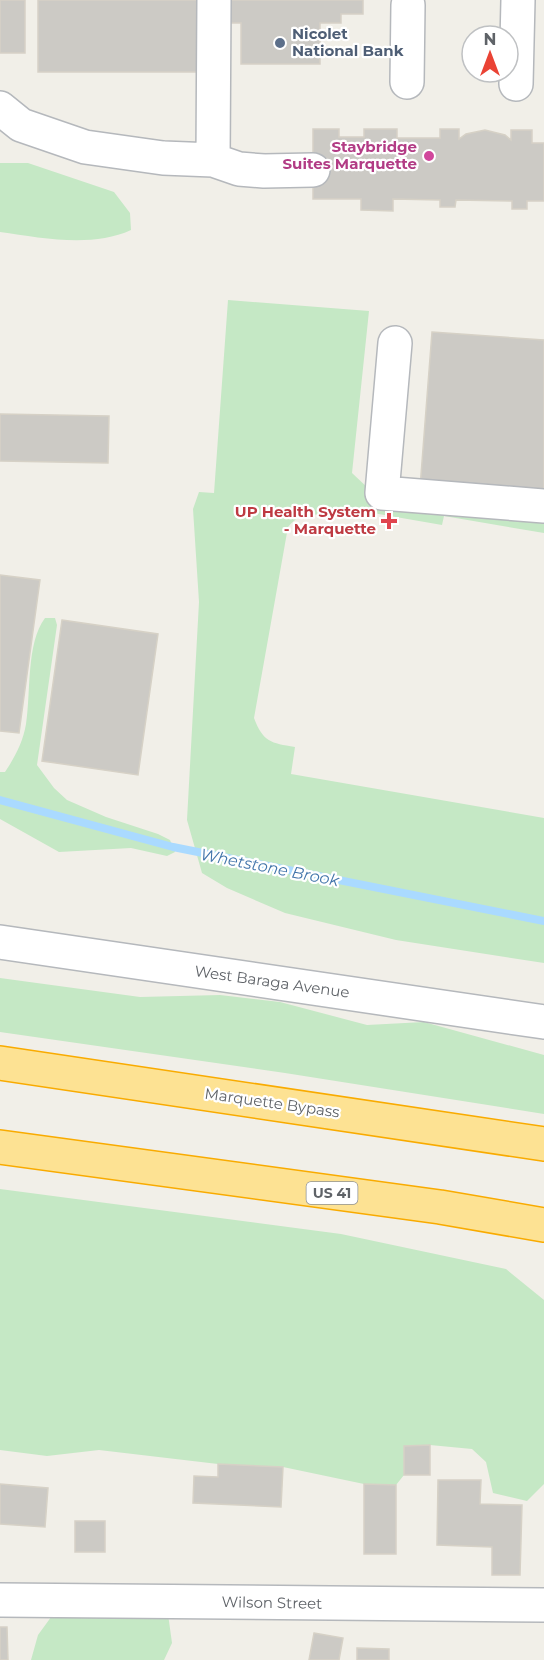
<svg xmlns="http://www.w3.org/2000/svg" width="544" height="1660" viewBox="0 0 544 1660" font-family="Montserrat,sans-serif">
<style>
.green{fill:#c5e8c5}
.lines{fill:none;stroke-linecap:round;stroke-linejoin:round}
.stream{stroke:#aadaff;stroke-width:8}
.building{fill:#cccac5;stroke:#d6d1c6;stroke-width:1.5}
.minor-casing{stroke:#b5b8bc;stroke-width:36}
.highway-casing{stroke:#f9ab00;stroke-width:36}
.minor{stroke:#fff;stroke-width:33}
.highway{stroke:#fde293;stroke-width:33}
.service-dot{fill:#5c6f8a;stroke:#fff;stroke-width:2}
.hotel-dot{fill:#d1479c;stroke:#fff;stroke-width:2}
.health-dot{fill:#e0444e;stroke:#fff;stroke-width:2}
.labels{text-anchor:middle;stroke-width:4.5;stroke-linejoin:round;paint-order:stroke}
.shield{fill:#fff;stroke:#8f9295;stroke-width:1.5}
.shield-label{font-size:14px;font-weight:bold;fill:#5f6368}
.service-label{font-size:15px;font-weight:bold;fill:#4e5e75;stroke:#fff;text-anchor:start}
.hotel-label{font-size:15px;font-weight:bold;fill:#b23c85;stroke:#fff;text-anchor:end}
.health-label{font-size:15px;font-weight:bold;fill:#be3a42;stroke:#fff;text-anchor:end}
.street-label{font-size:15px;fill:#5f6368;stroke:#fff}
.water-label{font-size:16px;font-style:italic;fill:#4174aa;stroke:#fff}
</style>
<rect width="100%" height="100%" fill="#f1efe8"/>
<path class="green" d="M0 163H28L114 192 130 213 131 230C92 248 42 238 0 232Z
M228 300 369 311 352 473 369 489 544 513V533L444 516 442 525 344 508 334 516C314 515 302 510 288 527L254 718C263 742 271 743 295 747L291 774 544 818V963L396 940 285 913 227 888 202 873 187 820 199 602 193 509 199 492 214 493Z
M45 618H55L57 625 37 765 54 788 67 800 106 817 158 834 170 840 175 852 167 856 131 848 59 852 0 819V772H5C15 757 23 742 26 724 31 693 26 643 45 618Z
M0 978 140 997 220 995 280 1002 367 1025 424 1022 544 1055V1114L285 1073 0 1032Z
M0 1189 341 1234 506 1269 544 1300V1484L527 1501 493 1493 486 1462 472 1449 430 1445 404 1446V1475L396 1485 364 1484 283 1467 218 1464 99 1450 47 1456 0 1450Z
M54 1613 168 1614 172 1643 164 1660H31L38 1635Z"/>
<g class="lines">
<path class="stream" d="M0 800 173 847 544 921"/>
</g>
<path class="building" d="M0 0H25V53H0Z
M38 0H201L202 72H38Z
M221 0H363V14H341V23H320V64H241V23H221Z
M313 129H339V137H364V129H397V138H440V129H459V139L466 134 485 130 505 135 511 140V130H532V143H544V201H527V209H512V201L456 200 455 207H440V200L393 199V211L361 210V199H313Z
M432 332 544 340V498L420 488Z
M0 414 109 416 108 463 0 461Z
M0 575 40 580 19 733 0 731Z
M62 620 158 634 138 775 42 761Z
M430 1445V1475H404V1446Z
M218 1464 283 1467 281 1507 193 1503 194 1476 218 1477Z
M438 1480H481L480 1504 522 1505 520 1575H492V1547L437 1545Z
M0 1484 48 1488 45 1527 0 1524Z
M364 1484 396 1485V1554H364Z
M75 1521H105V1552H75Z
M0 1627H7L8 1660H0Z
M314 1633 343 1638 339 1660H309Z
M357 1648 389 1649V1660H357Z"/>
<g class="lines">
<g class="minor-casing">
<path id="minor" d="M407 82 408 5
M516 84 518 0
M0 108 21 125 85 147 163 158 213 160 214 0
M213 160 239 169 264 171 313 170
M395 343 382 493 544 506
M0 942 544 1022
M0 1600 544 1605"/>
</g>
<g class="highway-casing">
<path id="highway" d="M0 1063 544 1144
M0 1147 440 1207 544 1225"/>
</g>
<use href="#minor" class="minor"/>
<use href="#highway" class="highway"/>
</g>
<circle class="service-dot" cx="280" cy="43" r="6"/>
<circle class="hotel-dot" cx="429" cy="156" r="6"/>
<path class="health-dot" d="M386 512h6v6h6v6h-6v6h-6v-6h-6v-6h6z"/>
<g class="labels">
<rect class="shield" x="306.5" y="1182" width="51" height="22" rx="4.5"/>
<g class="shield-label">
<text x="332" y="1198">US 41</text>
</g>
<g class="service-label">
<text x="292" y="39">Nicolet<tspan x="292" dy="17">National Bank</tspan></text>
</g>
<g class="hotel-label">
<text x="417" y="152">Staybridge<tspan x="417" dy="17">Suites Marquette</tspan></text>
</g>
<g class="health-label">
<text x="376" y="517">UP Health System<tspan x="376" dy="17">- Marquette</tspan></text>
</g>
<g class="street-label">
<text transform="translate(272 982) rotate(8)" y="5">West Baraga Avenue</text>
<text transform="translate(272 1103) rotate(8)" y="5">Marquette Bypass</text>
<text transform="translate(272 1603) rotate(1)" y="5">Wilson Street</text>
</g>
<g class="water-label">
<text transform="translate(270 867) rotate(11)" y="6">Whetstone Brook</text>
</g>
</g>
<g transform="translate(490 54)"><circle r="28" fill="#ffffff" stroke="#bfc1c3" stroke-width="1.5"/>
<path d="M0-4.5L10 22L0 15L-10 22Z" fill="#ea4335"/>
<text y="-9" font-size="16" font-weight="bold" text-anchor="middle" fill="#5f6368">N</text>
</g>
</svg>
